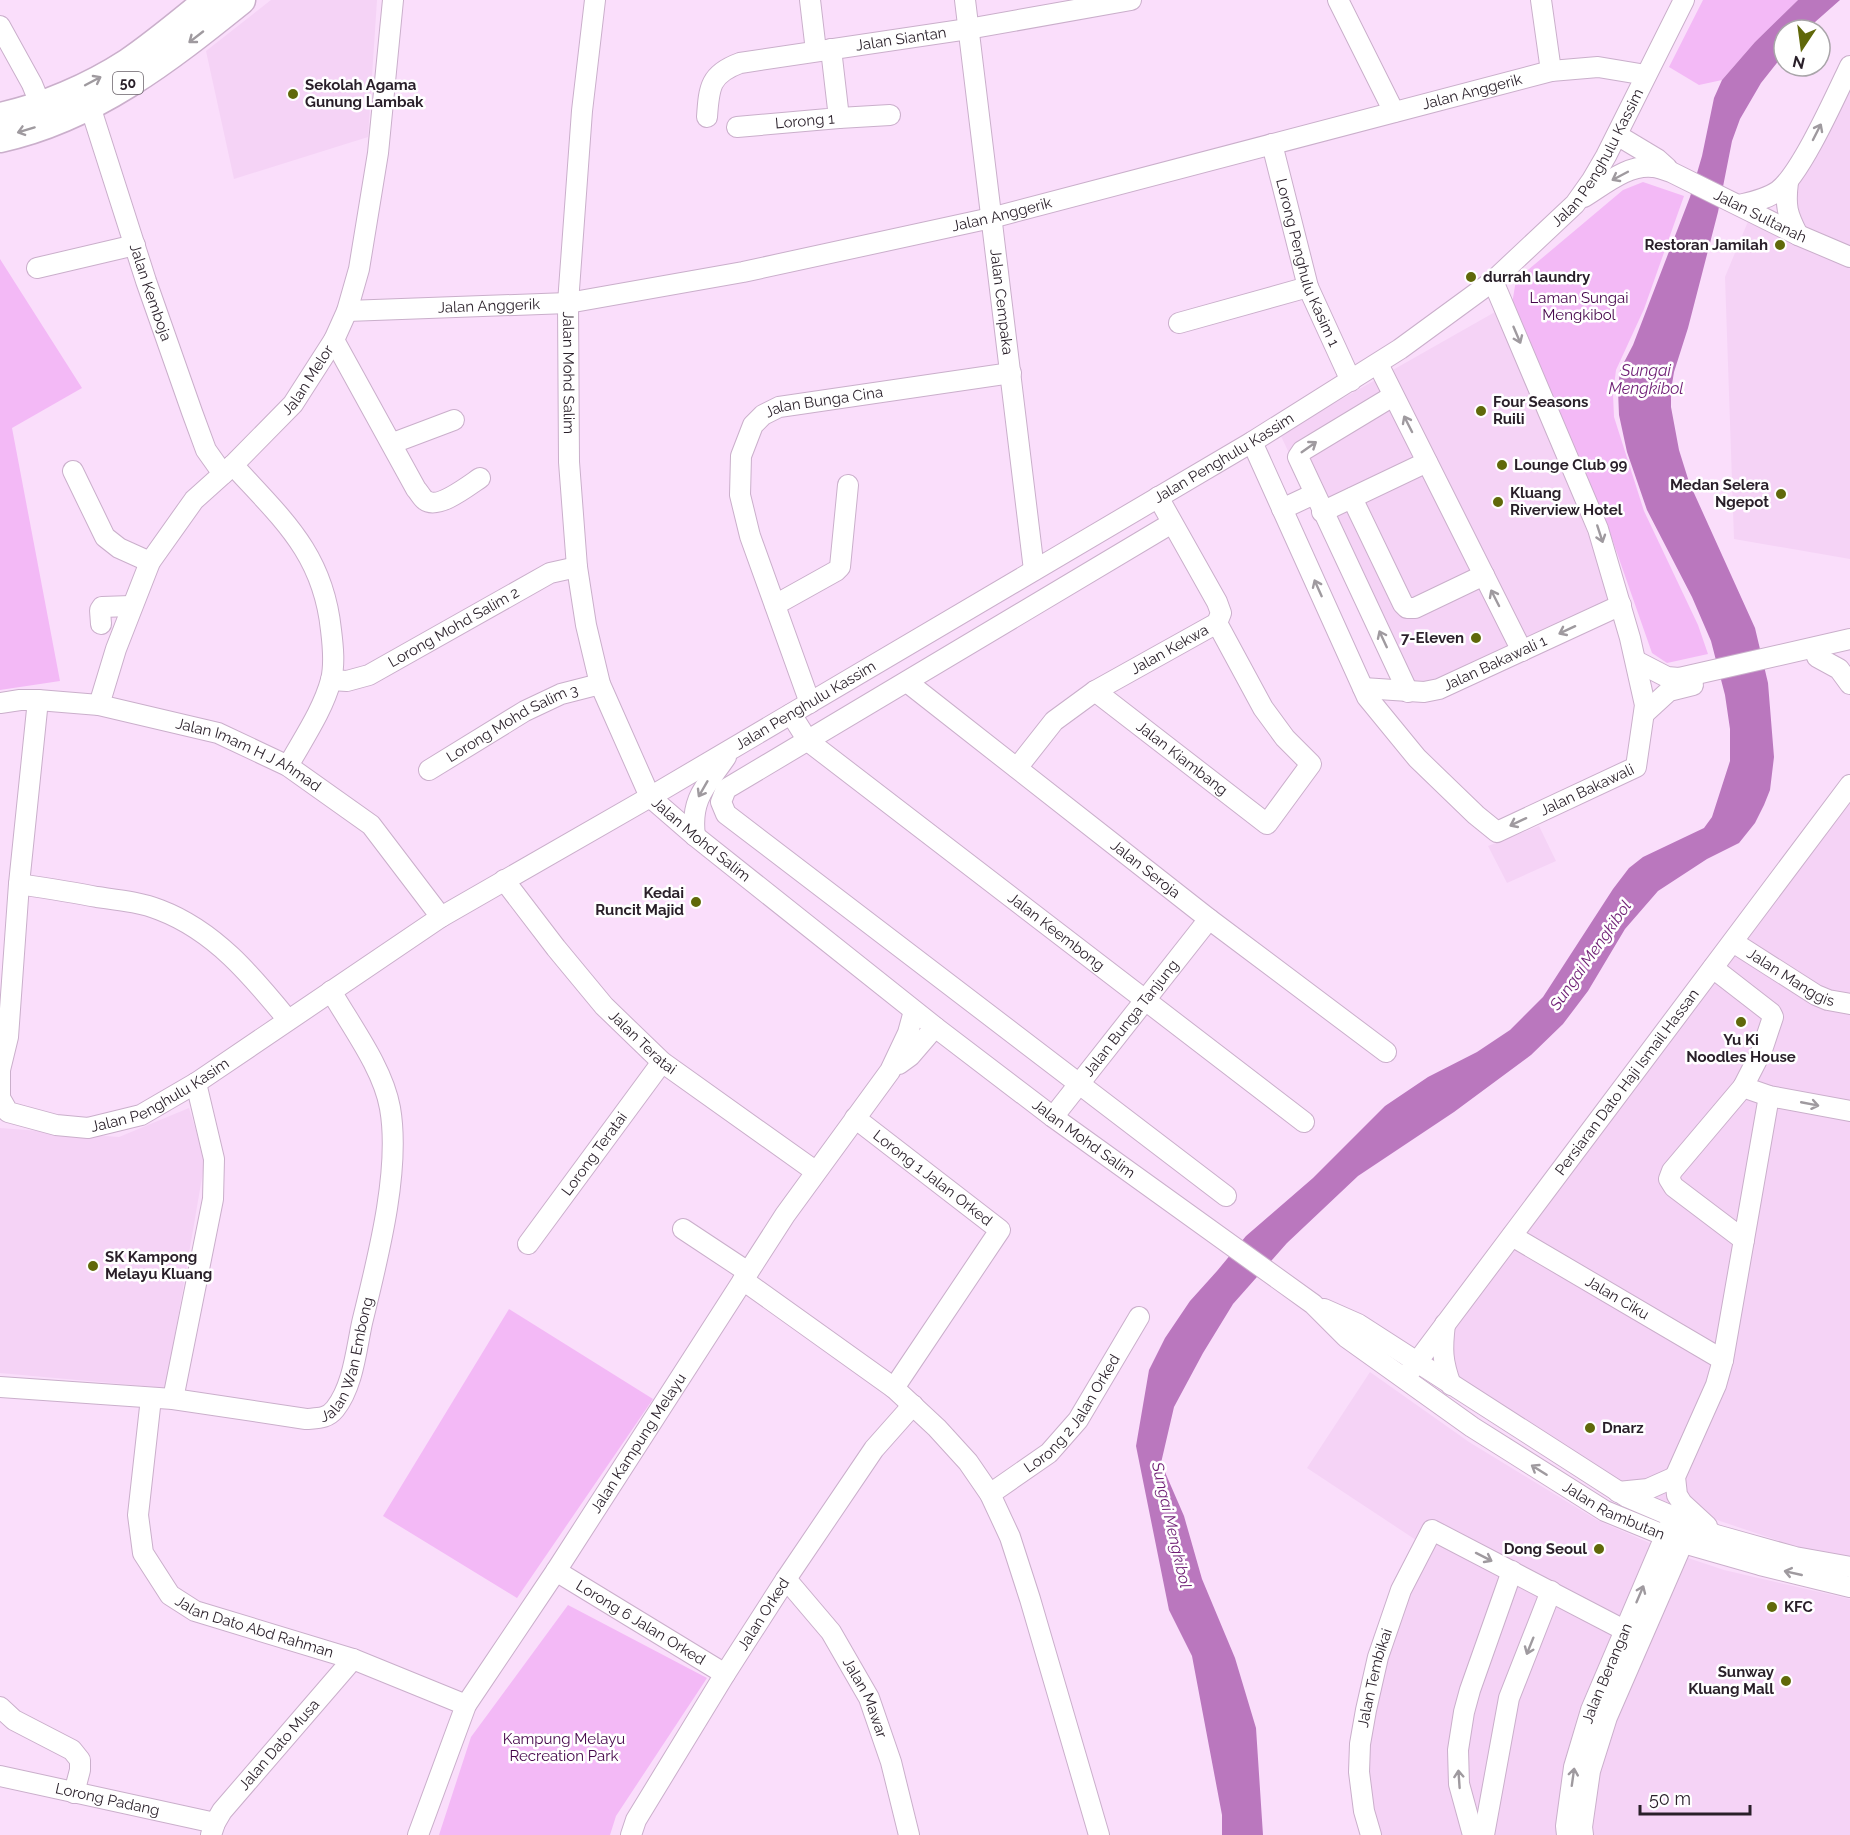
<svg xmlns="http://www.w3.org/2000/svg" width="1850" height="1835" viewBox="0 0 1850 1835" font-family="Raleway,sans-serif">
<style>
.built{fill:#f5d3f6}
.green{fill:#f3b9f6}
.water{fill:#ba77be}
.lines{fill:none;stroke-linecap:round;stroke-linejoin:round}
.minor-casing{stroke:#caafcb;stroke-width:22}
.highway-casing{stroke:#caafcb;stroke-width:31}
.minor{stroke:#fff;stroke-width:20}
.highway{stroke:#fff;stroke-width:28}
.oneway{stroke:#9f9a9f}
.poi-dot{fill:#60680a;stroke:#fff;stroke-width:2}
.labels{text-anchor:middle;stroke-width:5;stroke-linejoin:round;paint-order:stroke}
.shield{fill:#fff;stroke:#696269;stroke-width:1.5}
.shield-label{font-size:14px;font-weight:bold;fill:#291f29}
.street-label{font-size:15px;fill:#291f29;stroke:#fff}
.poi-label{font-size:15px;font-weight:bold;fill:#291f29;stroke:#fff;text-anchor:start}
.park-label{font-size:15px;fill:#45054a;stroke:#fff}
.water-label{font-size:16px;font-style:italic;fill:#6e1d74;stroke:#fff}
</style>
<rect width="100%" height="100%" fill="#fadefb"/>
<path class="built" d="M271 0H377L368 137 234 179 206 51Z
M1850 85V248L1804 228 1795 211V183Z
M1749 219 1850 267V559L1734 539 1725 277Z
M1495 312 1568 483 1615 603 1438 684 1398 685 1280 434Z
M1850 798V1557L1797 1547 1658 1500 1611 1476 1427 1358Z
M1539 826 1556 861 1507 883 1488 846Z
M189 1108 205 1160 166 1388 0 1373V1128L119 1137Z
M1370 1372 1469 1442 1597 1520 1652 1544 1579 1710 1564 1763 1557 1826 1558 1835H1365L1352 1774 1419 1542 1307 1468Z
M1685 1557 1724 1570 1850 1599V1835H1592L1598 1771 1612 1730Z"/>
<path class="green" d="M1703 0H1798L1755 42 1722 80 1699 85 1669 67Z
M1643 182 1684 196 1644 309 1616 370 1613 394 1614 417 1644 511 1698 625 1708 654 1667 663 1652 653 1610 533 1512 304 1516 280 1623 190Z
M0 259 82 388 12 428 60 681 0 690Z
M509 1309 653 1399 517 1598 383 1516Z
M568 1605 707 1678 616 1816 610 1835H439L471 1737Z"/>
<path class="water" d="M1798 0H1840L1806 30H1784V54L1761 83 1740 119 1732 141 1718 212 1688 328 1674 372 1671 390V407L1679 450 1689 482 1755 628 1768 683 1774 757 1770 790 1764 805 1755 823 1739 843 1707 859 1658 891 1625 929 1588 991 1563 1024 1531 1055 1454 1112 1358 1176 1287 1243 1233 1304 1203 1353 1174 1407 1161 1463 1184 1516 1202 1579 1235 1658 1256 1728 1263 1835H1222V1815L1192 1656 1169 1610 1136 1446 1149 1370 1165 1338 1190 1301 1217 1271 1246 1236 1313 1178 1385 1106 1428 1077 1477 1052 1510 1030 1543 997 1613 889 1629 868 1643 857 1704 828 1712 817 1730 761V729L1725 695 1711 641 1692 597 1647 510 1627 452 1619 415 1618 390 1620 370 1633 345 1690 197 1702 156 1714 98 1722 80 1755 42Z"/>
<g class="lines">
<g class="minor-casing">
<g id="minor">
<path id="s1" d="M595 0 582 111 568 303 569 462 577 567 586 625 600 684 650 797 695 836 935 1027 1053 1117 1313 1304 1346 1337 1472 1427 1605 1511 1683 1543 1760 1565 1850 1587"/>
<path d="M810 0 816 51"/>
<path id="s2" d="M965 0 1034 570"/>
<path d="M1338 0 1394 112"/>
<path d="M1541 0 1551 71"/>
<path d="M0 26 32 84 41 106"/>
<path id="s3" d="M90 106 146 281 192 412 206 450 223 474"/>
<path id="s4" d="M707 117C709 87 710 74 740 63L968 29 1131 0"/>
<path d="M839 118 890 115"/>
<path id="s5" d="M737 127 839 118 831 49"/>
<path d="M1617 135 1657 159 1667 168"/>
<path id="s6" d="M1272 144 1308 287 1351 381"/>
<path d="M1788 182C1785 206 1787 214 1798 235"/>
<path id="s7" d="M1584 197C1604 185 1628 164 1653 167 1659 168 1665 170 1671 172L1798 235 1850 257"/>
<path d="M1739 205C1752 202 1767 199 1778 191 1801 174 1836 95 1850 66"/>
<path d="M37 268 135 245"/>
<path id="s8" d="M347 311 568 303 743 272 991 218 1551 71 1598 67 1646 75"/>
<path d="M1179 323 1308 287"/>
<path d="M334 340 416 489C419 492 422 498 425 500 438 510 468 486 480 478"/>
<path d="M1378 364 1522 651"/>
<path d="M1393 396 1302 451 1298 457 1408 692"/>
<path id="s9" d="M1252 442 1367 697 1417 758 1476 815 1497 832 1636 767 1645 705 1630 638 1598 529 1493 281"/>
<path d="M393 443 454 420"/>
<path d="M233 465C282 519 323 553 331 630 333 646 335 664 331 680 323 710 303 739 288 766"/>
<path d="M73 471 105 537 119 548 150 562"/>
<path d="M1352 498 1403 604 1407 608H1415L1484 575"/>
<path d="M1282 509 1314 494"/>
<path d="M1322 512 1427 462"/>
<path d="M1172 523 726 789 721 802 726 814 1226 1196"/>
<path d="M775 605 836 571 840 567 848 485"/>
<path d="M101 624 100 610 102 607 131 606"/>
<path d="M1817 657 1839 669 1850 684"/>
<path d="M1636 661 1667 677 1679 678 1850 639"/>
<path id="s10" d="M331 680 347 681 369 675 550 573 577 567"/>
<path id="s11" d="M907 682 1209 919 1386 1052"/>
<path id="s12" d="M1363 688 1424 692 1439 689 1621 605"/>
<path id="s13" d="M1095 691 1267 824 1311 764 1285 738 1263 708 1217 623"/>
<path id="s14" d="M38 700 19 884 8 1037 0 1070V1098L8 1112 56 1125 88 1128 141 1115 196 1083 441 917 650 797 1252 442 1400 349 1493 281 1575 204 1592 180 1606 156 1684 0"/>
<path id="s15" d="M0 703 20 700H38L99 705 218 733 288 766 371 825 441 917"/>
<path id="s16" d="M810 703 750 536 740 495 741 456 753 425 763 415 779 407 1011 373"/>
<path id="s17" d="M99 705 116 649 150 562 194 500 233 465 293 404 334 340 347 311 359 269 378 153 393 0"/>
<path d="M1645 713 1669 691 1693 685"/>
<path id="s18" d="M791 714 808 741 1304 1122"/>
<path id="s19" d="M1017 768 1054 721 1095 691 1217 623 1221 613 1217 602 1158 497"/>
<path id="s20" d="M429 770 525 711 561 694 600 684"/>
<path d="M695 836C690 798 707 785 726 757"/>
<path id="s21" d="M504 880 556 948 604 1006 662 1062 815 1171"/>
<path d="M19 884C45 888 71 892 97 897 118 900 140 902 160 910 215 931 252 976 288 1020"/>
<path id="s22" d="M1733 942 1816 995 1828 1000 1850 1004"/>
<path d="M1713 968 1771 1013 1773 1017 1762 1050 1743 1087"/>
<path d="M899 1064 910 1056 935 1027"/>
<path id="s23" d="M1053 1117 1209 919"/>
<path id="s24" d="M855 1118 1000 1230 894 1388"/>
<path d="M683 1229 748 1272"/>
<path id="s25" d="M1512 1236 1723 1360"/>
<path d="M1744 1240 1674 1187 1669 1179 1672 1171 1743 1087 1769 1096 1850 1111"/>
<path id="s26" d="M528 1244 662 1062"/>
<path d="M743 1280 894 1388 937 1428 968 1462 990 1494 1010 1537 1030 1599 1099 1835"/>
<path d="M1324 1309 1358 1324 1627 1497 1716 1535 1795 1557 1850 1567"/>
<path d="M1445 1324C1442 1349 1442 1361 1451 1385"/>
<path id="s27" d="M1405 1378 1850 785"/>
<path id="s28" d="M0 1387 173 1399 306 1419C318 1418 327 1419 335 1409 353 1386 356 1351 362 1323 377 1261 401 1171 390 1108 383 1068 351 1026 331 991"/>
<path id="s29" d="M151 1398 138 1515 143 1553 170 1595 195 1611 353 1659 466 1705"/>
<path d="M173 1399 213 1199 214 1159 196 1083"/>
<path d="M1618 1492 1648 1489 1675 1477"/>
<path id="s30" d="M990 1494 1049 1453 1078 1420 1139 1317"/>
<path d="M1707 1526 1682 1503 1677 1495 1675 1477 1716 1385 1723 1360 1769 1096"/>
<path id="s31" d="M556 1571 725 1674"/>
<path id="s32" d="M786 1579 831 1632 869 1698 891 1762 909 1835"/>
<path d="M0 1707 14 1720 72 1750 80 1760V1770L74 1793"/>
<path id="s33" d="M0 1776 215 1823"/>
<path id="s34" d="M211 1835 215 1823 222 1811 353 1659"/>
<path id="s35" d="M418 1835 466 1705 556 1571 785 1215 890 1071 908 1033 914 1011"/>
<path id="s36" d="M631 1835 636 1820 725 1674 786 1579 874 1449 913 1405"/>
<path id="s37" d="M1371 1835 1364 1811 1359 1772 1360 1744 1366 1710 1378 1657 1401 1590 1432 1530 1624 1630"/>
<path d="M1473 1835 1459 1784 1458 1750 1464 1712 1470 1690 1512 1571"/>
<path d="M1484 1835 1509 1698 1551 1591"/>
<path id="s38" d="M1567 1835 1566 1826 1574 1767 1591 1710 1669 1527"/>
<path d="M1583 1835 1582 1827 1590 1771 1607 1717 1687 1533"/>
</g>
</g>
<g class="highway-casing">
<path id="highway" d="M0 117C43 108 91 87 128 63 156 44 183 21 209 0
M0 138C93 118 169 58 241 0"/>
</g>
<use href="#minor" class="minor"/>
<use href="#highway" class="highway"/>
</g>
<defs><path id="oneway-shaft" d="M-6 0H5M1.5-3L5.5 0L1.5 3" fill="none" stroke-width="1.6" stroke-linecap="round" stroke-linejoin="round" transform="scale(1.5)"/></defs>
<g class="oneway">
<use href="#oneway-shaft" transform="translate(196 37) rotate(142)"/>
<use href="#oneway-shaft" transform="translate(93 81) rotate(-28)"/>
<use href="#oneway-shaft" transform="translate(26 130) rotate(163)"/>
<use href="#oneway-shaft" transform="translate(1817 132) rotate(-63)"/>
<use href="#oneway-shaft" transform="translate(1620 176) rotate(152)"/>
<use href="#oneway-shaft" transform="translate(1517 335) rotate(67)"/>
<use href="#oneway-shaft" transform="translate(1408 424) rotate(-117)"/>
<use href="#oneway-shaft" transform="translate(1309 447) rotate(-35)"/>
<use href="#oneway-shaft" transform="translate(1600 534) rotate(72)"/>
<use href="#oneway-shaft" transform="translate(1318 588) rotate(-114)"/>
<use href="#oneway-shaft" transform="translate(1495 598) rotate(-117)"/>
<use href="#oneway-shaft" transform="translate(1567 630) rotate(155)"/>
<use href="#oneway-shaft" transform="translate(1383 639) rotate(-115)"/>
<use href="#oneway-shaft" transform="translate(703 789) rotate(120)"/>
<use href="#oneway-shaft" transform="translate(1518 822) rotate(155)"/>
<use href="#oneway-shaft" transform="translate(1810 1104) rotate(11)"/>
<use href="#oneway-shaft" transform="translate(1539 1470) rotate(-148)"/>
<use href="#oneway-shaft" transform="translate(1484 1557) rotate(27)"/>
<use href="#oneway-shaft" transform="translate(1793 1573) rotate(-167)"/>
<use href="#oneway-shaft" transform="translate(1640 1594) rotate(-67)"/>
<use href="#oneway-shaft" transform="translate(1530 1646) rotate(112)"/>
<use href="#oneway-shaft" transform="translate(1573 1777) rotate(-82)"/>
<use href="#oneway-shaft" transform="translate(1459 1779) rotate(-94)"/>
</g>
<g class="poi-dot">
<circle cx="293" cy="94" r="6"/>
<circle cx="1780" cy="245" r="6"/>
<circle cx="1471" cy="277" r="6"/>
<circle cx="1481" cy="411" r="6"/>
<circle cx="1502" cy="465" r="6"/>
<circle cx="1781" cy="494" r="6"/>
<circle cx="1498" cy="502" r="6"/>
<circle cx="1476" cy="638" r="6"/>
<circle cx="696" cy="902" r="6"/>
<circle cx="1741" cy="1022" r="6"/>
<circle cx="93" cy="1266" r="6"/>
<circle cx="1590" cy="1428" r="6"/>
<circle cx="1599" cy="1549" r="6"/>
<circle cx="1772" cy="1607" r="6"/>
<circle cx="1786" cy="1681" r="6"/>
</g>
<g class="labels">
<rect class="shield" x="113" y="72" width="30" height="22" rx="4.5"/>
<g class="shield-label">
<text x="128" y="88">50</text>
</g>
<g class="street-label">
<text dy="5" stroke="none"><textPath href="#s4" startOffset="232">Jalan Siantan</textPath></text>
<text dy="5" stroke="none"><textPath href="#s8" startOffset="1150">Jalan Anggerik</textPath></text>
<text dy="5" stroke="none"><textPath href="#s5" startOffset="68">Lorong 1</textPath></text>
<text dy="5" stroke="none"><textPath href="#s14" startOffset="2306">Jalan Penghulu Kassim</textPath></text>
<text dy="5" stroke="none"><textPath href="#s8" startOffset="664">Jalan Anggerik</textPath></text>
<text dy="5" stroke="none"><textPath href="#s7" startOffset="195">Jalan Sultanah</textPath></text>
<text dy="5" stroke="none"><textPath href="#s6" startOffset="124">Lorong Penghulu Kasim 1</textPath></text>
<text dy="5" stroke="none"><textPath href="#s3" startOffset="196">Jalan Kemboja</textPath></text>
<text dy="5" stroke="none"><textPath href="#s2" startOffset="304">Jalan Cempaka</textPath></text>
<text dy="5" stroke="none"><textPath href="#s8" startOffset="142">Jalan Anggerik</textPath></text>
<text dy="5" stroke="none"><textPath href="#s1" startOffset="374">Jalan Mohd Salim</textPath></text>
<text dy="5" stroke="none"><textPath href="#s17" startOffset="394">Jalan Melor</textPath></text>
<text dy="5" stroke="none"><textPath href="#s16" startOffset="369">Jalan Bunga Cina</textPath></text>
<text dy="5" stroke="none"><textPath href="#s14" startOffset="1820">Jalan Penghulu Kassim</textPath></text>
<text dy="5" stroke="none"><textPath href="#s10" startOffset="136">Lorong Mohd Salim 2</textPath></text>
<text dy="5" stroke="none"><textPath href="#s19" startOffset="196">Jalan Kekwa</textPath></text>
<text dy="5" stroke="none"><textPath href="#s12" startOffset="138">Jalan Bakawali 1</textPath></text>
<text dy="5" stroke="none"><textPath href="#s14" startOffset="1334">Jalan Penghulu Kassim</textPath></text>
<text dy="5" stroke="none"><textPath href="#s20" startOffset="96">Lorong Mohd Salim 3</textPath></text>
<text dy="5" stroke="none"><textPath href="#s15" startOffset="258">Jalan Imam H J Ahmad</textPath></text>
<text dy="5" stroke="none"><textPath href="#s13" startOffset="110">Jalan Kiambang</textPath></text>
<text dy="5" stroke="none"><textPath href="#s9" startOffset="567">Jalan Bakawali</textPath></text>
<text dy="5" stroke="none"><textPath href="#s1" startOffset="878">Jalan Mohd Salim</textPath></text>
<text dy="5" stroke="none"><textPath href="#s11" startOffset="303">Jalan Seroja</textPath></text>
<text dy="5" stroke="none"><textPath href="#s18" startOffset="345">Jalan Keembong</textPath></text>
<text dy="5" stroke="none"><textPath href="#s22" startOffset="68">Jalan Manggis</textPath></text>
<text dy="5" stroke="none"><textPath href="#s23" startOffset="126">Jalan Bunga Tanjung</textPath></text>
<text dy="5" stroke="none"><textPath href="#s21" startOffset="214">Jalan Teratai</textPath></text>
<text dy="5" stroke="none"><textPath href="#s27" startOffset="370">Persiaran Dato Haji Ismail Hassan</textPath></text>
<text dy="5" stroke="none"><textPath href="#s14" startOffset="578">Jalan Penghulu Kasim</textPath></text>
<text dy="5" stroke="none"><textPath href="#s1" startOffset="1364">Jalan Mohd Salim</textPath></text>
<text dy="5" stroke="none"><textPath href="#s26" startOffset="112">Lorong Teratai</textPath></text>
<text dy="5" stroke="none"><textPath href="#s24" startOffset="98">Lorong 1 Jalan Orked</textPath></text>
<text dy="5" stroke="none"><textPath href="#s25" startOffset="122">Jalan Ciku</textPath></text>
<text dy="5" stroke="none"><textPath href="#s28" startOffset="390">Jalan Wan Embong</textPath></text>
<text dy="5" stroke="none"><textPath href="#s30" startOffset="117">Lorong 2 Jalan Orked</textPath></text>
<text dy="5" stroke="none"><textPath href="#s35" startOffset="452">Jalan Kampung Melayu</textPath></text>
<text dy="5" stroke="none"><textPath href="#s1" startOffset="2013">Jalan Rambutan</textPath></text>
<text dy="5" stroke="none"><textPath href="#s36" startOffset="258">Jalan Orked</textPath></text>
<text dy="5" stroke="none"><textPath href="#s31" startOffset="99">Lorong 6 Jalan Orked</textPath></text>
<text dy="5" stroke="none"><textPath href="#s29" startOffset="297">Jalan Dato Abd Rahman</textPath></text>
<text dy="5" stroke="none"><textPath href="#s38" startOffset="168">Jalan Berangan</textPath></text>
<text dy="5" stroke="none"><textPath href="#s37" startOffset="160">Jalan Tembikai</textPath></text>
<text dy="5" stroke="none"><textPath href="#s32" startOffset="144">Jalan Mawar</textPath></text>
<text dy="5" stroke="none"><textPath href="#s34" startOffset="114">Jalan Dato Musa</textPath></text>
<text dy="5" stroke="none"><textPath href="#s33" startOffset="110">Lorong Padang</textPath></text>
</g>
<g class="poi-label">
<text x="305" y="90">Sekolah Agama<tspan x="305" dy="17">Gunung Lambak</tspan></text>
<text x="1768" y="250" text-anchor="end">Restoran Jamilah</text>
<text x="1483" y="282">durrah laundry</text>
<text x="1493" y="407">Four Seasons<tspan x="1493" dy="17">Ruili</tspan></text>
<text x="1514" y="470">Lounge Club 99</text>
<text x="1769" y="490" text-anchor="end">Medan Selera<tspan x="1769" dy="17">Ngepot</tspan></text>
<text x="1510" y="498">Kluang<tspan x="1510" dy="17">Riverview Hotel</tspan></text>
<text x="1464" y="643" text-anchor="end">7-Eleven</text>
<text x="684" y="898" text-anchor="end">Kedai<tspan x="684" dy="17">Runcit Majid</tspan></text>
<text x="1741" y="1045" text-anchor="middle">Yu Ki<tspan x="1741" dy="17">Noodles House</tspan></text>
<text x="105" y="1262">SK Kampong<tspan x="105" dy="17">Melayu Kluang</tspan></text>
<text x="1602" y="1433">Dnarz</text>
<text x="1587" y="1554" text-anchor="end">Dong Seoul</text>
<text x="1784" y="1612">KFC</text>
<text x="1774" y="1677" text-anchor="end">Sunway<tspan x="1774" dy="17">Kluang Mall</tspan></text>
</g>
<g class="park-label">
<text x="1579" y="303">Laman Sungai<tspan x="1579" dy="17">Mengkibol</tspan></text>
<text x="564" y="1744">Kampung Melayu<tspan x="564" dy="17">Recreation Park</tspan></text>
</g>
<g class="water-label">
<text x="1646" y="376">Sungai<tspan x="1646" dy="18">Mengkibol</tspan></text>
<text transform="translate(1590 955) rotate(-55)" y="6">Sungai Mengkibol</text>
<text transform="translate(1172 1525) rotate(77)" y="6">Sungai Mengkibol</text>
</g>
</g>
<g transform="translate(1802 48) rotate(193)"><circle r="28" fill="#ffffff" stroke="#a9a5a9" stroke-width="1.5"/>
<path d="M0-4.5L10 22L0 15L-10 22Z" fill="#60680a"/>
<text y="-9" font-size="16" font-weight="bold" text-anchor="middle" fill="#291f29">N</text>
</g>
<path d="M1640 1805v9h110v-9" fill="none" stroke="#291f29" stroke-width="3"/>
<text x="1649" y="1805" font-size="18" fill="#291f29" stroke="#ffffff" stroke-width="4.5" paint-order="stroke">50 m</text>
</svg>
